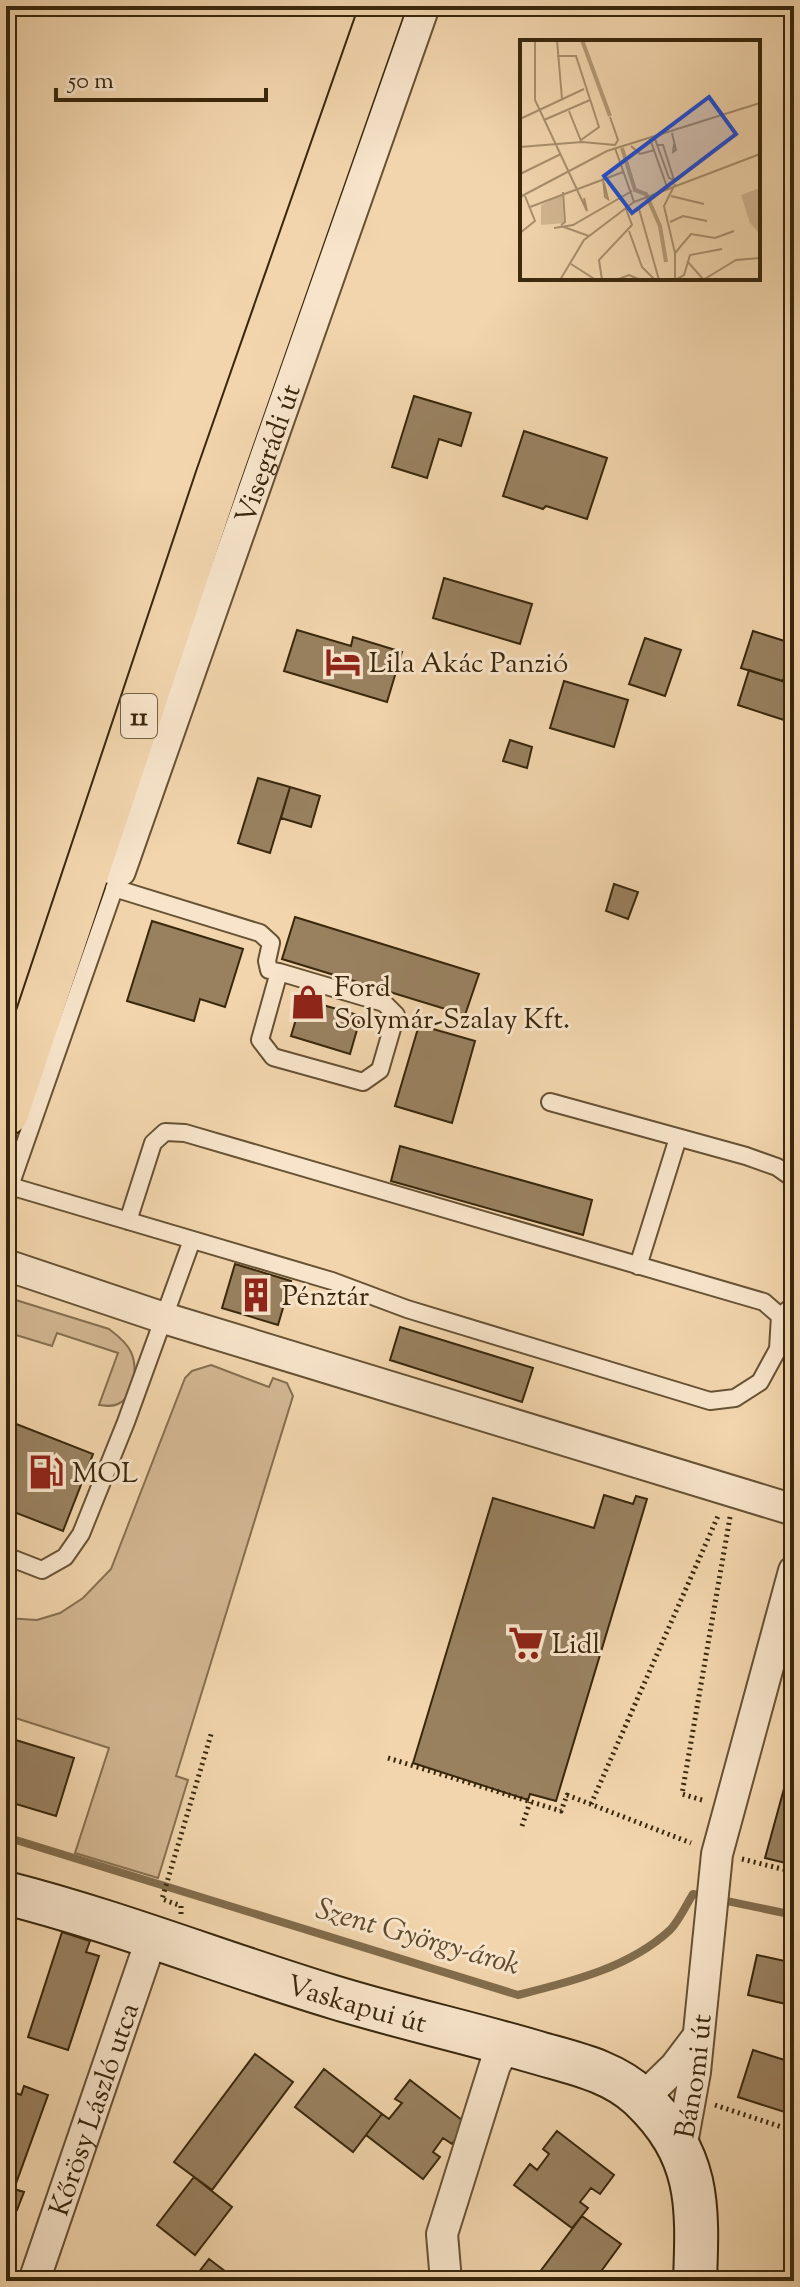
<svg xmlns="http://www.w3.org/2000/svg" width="800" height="2287" viewBox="0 0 800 2287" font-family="'Sorts Mill Goudy',serif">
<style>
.green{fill:#d3b792;stroke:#866f4f;stroke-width:2}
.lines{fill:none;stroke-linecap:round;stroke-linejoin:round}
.stream{stroke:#826c4c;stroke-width:8}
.building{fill:#998160;stroke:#39270c;stroke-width:2}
.lane-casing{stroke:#675234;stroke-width:20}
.street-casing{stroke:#675234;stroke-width:34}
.secondary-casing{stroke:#39270c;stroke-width:46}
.primary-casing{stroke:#39270c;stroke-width:48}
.path{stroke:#39270c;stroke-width:5;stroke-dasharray:2 4;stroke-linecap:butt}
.lane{stroke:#f7e4ca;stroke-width:16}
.street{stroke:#f7e4ca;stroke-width:30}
.secondary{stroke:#f7e4ca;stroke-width:42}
.primary{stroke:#f2d5ad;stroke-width:44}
.labels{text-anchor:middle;stroke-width:6;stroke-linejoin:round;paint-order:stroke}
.shield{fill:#f7e4ca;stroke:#726045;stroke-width:2}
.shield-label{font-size:26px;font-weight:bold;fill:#39270c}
.street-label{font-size:28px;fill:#39270c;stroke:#f7e4ca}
.poi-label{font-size:28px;fill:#39270c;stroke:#f7e4ca;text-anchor:start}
.water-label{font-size:30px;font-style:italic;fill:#5e4a2c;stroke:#f7e4ca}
.inset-river{fill:none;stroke:#b39a76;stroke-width:4}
.inset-road{fill:none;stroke:#a88f6d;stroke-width:2}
.view{fill:#1d4ed8;fill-opacity:0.15;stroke:#1d4ed8;stroke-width:4}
.inset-edge{fill:none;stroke:#39270c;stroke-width:4}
</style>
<rect width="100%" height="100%" fill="#f2d5ad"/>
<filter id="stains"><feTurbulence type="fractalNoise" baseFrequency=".0025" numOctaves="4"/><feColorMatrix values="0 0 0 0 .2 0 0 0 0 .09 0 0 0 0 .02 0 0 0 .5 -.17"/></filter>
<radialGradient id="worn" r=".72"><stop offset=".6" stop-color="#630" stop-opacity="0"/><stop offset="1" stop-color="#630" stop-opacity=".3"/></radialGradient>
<path class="green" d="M6 1297 109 1329C117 1335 127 1343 131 1352 138 1368 135 1396 118 1404 112 1407 106 1406 99 1405L118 1353 57 1333 52 1346 6 1332Z
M211 1365 269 1387 273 1378 287 1383 293 1396 176 1776 188 1780 158 1878 75 1853 109 1748 6 1715V1618L37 1620 60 1613 83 1598 111 1569 185 1378 192 1371Z"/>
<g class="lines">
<path class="stream" d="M6 1837 518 1995C570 1982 629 1968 670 1930 679 1921 686 1905 693 1894L794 1915"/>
</g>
<path class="building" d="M414 396 471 413 461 446 439 439 427 478 392 467Z
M524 431 607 458 587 519 546 506 543 509 503 496Z
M444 578 532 604 520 644 433 618Z
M297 630 351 646 353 637 402 652 387 702 284 671Z
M753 631 794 644 783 681 741 668Z
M645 638 681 650 665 696 629 684Z
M749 670 794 685V698L787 721 738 705Z
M564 681 628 700 614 747 550 728Z
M510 740 532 747 527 768 503 761Z
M258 778 290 787 270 853 238 843Z
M290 787 320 796 311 827 281 818Z
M614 884 638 892 628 919 606 911Z
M295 917 479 974 465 1015 282 959Z
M152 921 243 949 225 1007 200 999 194 1021 127 1001Z
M302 999 361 1016 350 1054 291 1036Z
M419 1025 475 1041 452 1123 395 1106Z
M400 1146 592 1200 583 1235 391 1181Z
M235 1264 291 1281 278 1325 222 1308Z
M400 1327 533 1368 522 1402 390 1360Z
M6 1420 93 1454 63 1531 6 1509 11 1492 6 1491Z
M604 1495 633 1504 636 1496 647 1499 556 1801 530 1794 528 1800 413 1763 493 1498 594 1528Z
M6 1737 74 1758 56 1816 6 1801Z
M788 1774H794V1865L765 1858Z
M62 1932 90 1941 86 1952 99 1956 68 2050 28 2037Z
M757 1955 794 1963V2006L748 1995Z
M753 2050 794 2063V2106L791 2114 738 2097Z
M255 2054 293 2082 212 2190 174 2162Z
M324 2069 382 2114 353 2152 295 2107Z
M410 2080 467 2124 452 2144 443 2138 433 2152 440 2157 423 2179 366 2135 382 2114 389 2119 402 2103 395 2099Z
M24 2086 48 2095 14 2189 24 2192 17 2210 6 2206V2124L9 2125 15 2108 6 2105V2089L21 2095Z
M557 2131 614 2175 600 2194 591 2188 580 2202 588 2208 572 2228 514 2185 530 2164 537 2170 549 2154 543 2149Z
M194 2177 232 2207 195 2255 157 2225Z
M582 2216 621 2244 594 2281H533Z
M209 2259 238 2281H192Z"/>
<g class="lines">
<g class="lane-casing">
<path id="lane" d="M114 888 260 933 271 943 267 961 269 970 279 972 384 1003 396 1015 380 1070 363 1082 273 1057 260 1040 279 972
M550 1102 746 1156 777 1167 794 1179
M6 1184 10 1186 118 878
M10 1186 332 1281 407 1309 710 1401 735 1398 760 1382 778 1349 780 1316 764 1302 185 1133 165 1132 153 1143 128 1221
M638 1266 678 1138
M780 1316 794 1305
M6 1556 42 1570 65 1557 81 1534 126 1422 192 1240"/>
</g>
<g class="street-casing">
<g id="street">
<path id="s1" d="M90 862 120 871 424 6"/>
<path d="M6 1265 164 1318 794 1510"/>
<path d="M642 2099 675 2067 697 2038"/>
<path id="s2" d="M681 2149 695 2072 717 1854 794 1571"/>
<path id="s3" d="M34 2281 152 1937"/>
<path d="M446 2281 442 2234 495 2065 507 2044"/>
</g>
</g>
<g class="secondary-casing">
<g id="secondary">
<path id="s4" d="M6 1893C116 1921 222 1963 330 1996 398 2017 467 2032 535 2052 572 2063 611 2070 640 2097 700 2154 698 2204 695 2281"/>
</g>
</g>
<g class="primary-casing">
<path id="primary" d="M6 1113 218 478 383 6"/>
</g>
<path class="path" d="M388 1758 561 1811 567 1795 691 1843
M702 1800 682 1794 730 1517
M591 1804 718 1516
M522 1826 530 1802
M742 1859 794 1872
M181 1914V1906L162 1899 212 1731
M715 2105 794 2131"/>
<use href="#lane" class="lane"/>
<use href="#street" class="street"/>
<use href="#secondary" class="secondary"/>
<use href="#primary" class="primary"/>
</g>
<defs>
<g id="hotel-bare" transform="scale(2.76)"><path d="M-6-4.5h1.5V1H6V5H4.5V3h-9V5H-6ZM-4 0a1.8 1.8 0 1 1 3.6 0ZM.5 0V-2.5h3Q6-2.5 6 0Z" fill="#8f2418" stroke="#f7e4ca" stroke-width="2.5" paint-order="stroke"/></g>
<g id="shop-bare" transform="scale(2.76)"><path d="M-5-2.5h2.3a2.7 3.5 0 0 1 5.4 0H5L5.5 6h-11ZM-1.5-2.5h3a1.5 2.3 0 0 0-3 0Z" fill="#8f2418" stroke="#f7e4ca" stroke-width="2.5" paint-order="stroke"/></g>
<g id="building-bare" transform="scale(2.76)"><path d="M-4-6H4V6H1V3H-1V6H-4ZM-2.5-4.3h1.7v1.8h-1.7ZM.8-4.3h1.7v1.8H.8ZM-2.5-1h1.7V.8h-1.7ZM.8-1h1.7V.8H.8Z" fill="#8f2418" stroke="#f7e4ca" stroke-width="2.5" paint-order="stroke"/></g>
<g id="fuel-bare" transform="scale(2.76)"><path d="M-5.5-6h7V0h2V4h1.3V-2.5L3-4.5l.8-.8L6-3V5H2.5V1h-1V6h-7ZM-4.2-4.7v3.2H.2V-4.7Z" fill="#8f2418" stroke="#f7e4ca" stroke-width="2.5" paint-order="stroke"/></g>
<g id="supermarket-bare" transform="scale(2.76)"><path d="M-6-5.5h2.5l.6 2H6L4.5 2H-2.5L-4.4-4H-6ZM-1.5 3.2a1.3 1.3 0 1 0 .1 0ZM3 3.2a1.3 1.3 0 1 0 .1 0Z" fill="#8f2418" stroke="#f7e4ca" stroke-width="2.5" paint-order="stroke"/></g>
</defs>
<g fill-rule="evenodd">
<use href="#hotel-bare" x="343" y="662"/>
<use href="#shop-bare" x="308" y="1002"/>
<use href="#building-bare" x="256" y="1295"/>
<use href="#fuel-bare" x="46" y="1472"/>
<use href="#supermarket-bare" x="526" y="1643"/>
</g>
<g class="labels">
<rect class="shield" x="121" y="694" width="36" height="44" rx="6"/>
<g class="shield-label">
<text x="139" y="725">11</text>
</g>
<g class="street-label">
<text dy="10" stroke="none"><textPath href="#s1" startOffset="474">Visegrádi út</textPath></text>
<text dy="10" stroke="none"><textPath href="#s4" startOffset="368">Vaskapui út</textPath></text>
<text dy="10" stroke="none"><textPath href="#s2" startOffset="74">Bánomi út</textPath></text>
<text dy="10" stroke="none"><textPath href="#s3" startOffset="182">Kőrösy László utca</textPath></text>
</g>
<g class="poi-label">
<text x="369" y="672">Lila Akác Panzió</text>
<text x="334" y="996">Ford<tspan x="334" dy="32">Solymár-Szalay Kft.</tspan></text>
<text x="282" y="1305">Pénztár</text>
<text x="72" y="1482">MOL</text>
<text x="552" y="1653">Lidl</text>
</g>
<g class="water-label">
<text transform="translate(418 1936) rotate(16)" y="10">Szent György-árok</text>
</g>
</g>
<g transform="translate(520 40)">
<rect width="240" height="240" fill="#f2d5ad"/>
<path d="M240 148V194L230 183 221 155ZM42 154 44 183 21 185V165Z" fill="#d3b792"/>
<path class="inset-river" d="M62 0 90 76M102 108 115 150 126 154 140 186 146 222"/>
<path class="inset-road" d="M15 0V60L67 171 64 158M37 0 42 59M37 16H56L79 87 61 100M49 71 61 101M0 79 64 49M24 80 70 60M152 93 156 110 153 112 154 104M130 99 147 147M135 99 149 138 154 140 143 105H137M111 106 120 114 135 110M0 107 62 102 95 105 98 100 90 77M0 134 41 114M83 138 85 157 88 159 84 143M151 156 184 164M0 157 87 111 240 63M114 162 240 114M10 167 103 132M119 169 139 240M150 182 163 176 187 181M41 185 45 182 43 152M41 186 69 196M34 188 53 185 112 151M109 191 122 227 135 240M0 193 15 181 5 156M155 213 171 194 195 198 214 191M167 221 183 239M51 224 76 240M40 240 64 200 114 162 95 108M82 240 79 220 112 185 106 169M96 240 109 235 121 240M155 240V213L144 166 155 144M155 240 164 235 170 215 202 209M183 240 216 220 240 218"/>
<path class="view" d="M189 57 216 94 112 173 84 136Z"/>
<rect width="240" height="240" class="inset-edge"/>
</g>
<rect width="800" height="2287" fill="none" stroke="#f2d5ad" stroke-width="32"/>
<rect x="8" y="8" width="784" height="2271" fill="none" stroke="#39270c" stroke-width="4"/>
<rect x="16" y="16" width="768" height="2255" fill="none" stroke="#39270c" stroke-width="2"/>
<path d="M56 88v12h210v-12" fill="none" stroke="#39270c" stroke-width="4"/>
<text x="68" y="88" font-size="24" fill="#39270c" stroke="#f7e4ca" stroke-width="6" paint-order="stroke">50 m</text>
<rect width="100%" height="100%" filter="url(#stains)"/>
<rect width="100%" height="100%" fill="url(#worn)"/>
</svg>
